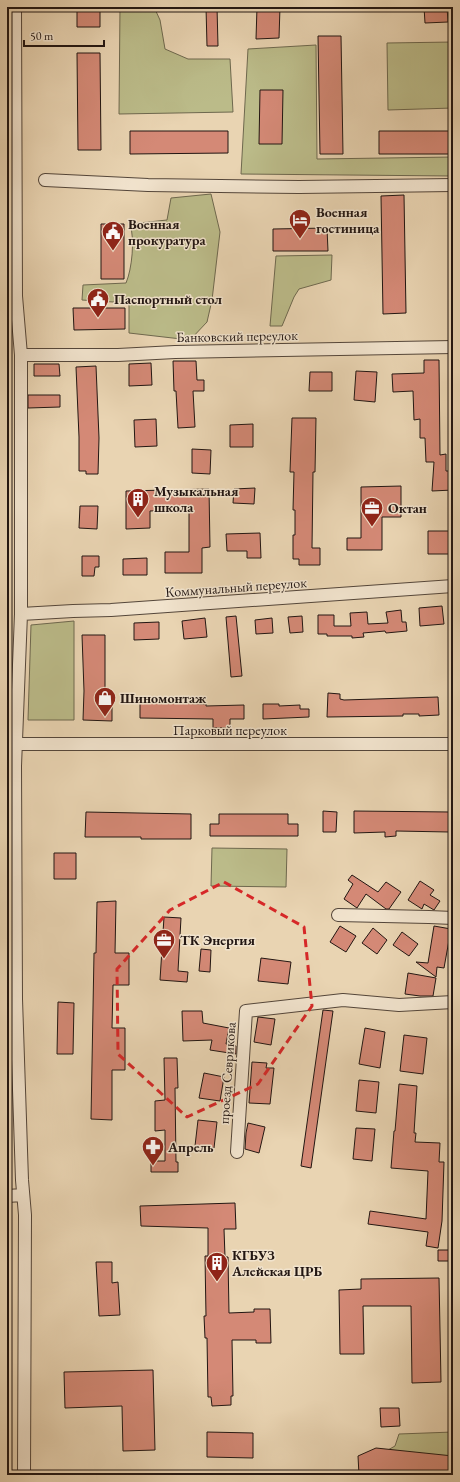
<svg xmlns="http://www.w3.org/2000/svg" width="460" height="1482" viewBox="0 0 460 1482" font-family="'EB Garamond',serif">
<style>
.green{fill:#bbbb89;stroke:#6e684e}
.building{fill:#d48976;stroke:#221612}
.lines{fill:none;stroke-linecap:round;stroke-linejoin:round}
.minor-casing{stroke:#54463a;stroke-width:14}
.minor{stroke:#f1e3cd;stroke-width:12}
.marked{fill:none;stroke:#d62828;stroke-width:3;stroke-dasharray:8 5;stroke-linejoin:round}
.labels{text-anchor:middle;stroke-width:3;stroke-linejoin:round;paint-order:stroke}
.poi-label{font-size:14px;font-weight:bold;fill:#221612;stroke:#f1e3cd;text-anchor:start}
.street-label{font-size:14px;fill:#221612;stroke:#f1e3cd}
</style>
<rect width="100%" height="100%" fill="#e9d4b2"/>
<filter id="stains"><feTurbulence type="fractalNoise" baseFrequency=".005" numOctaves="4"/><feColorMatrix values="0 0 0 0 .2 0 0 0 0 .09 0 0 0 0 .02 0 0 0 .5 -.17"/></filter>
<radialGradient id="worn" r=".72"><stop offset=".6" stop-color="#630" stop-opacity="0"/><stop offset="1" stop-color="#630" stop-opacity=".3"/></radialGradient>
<path class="green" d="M120 7H154L160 20 165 49 188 59H230L233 112 119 114Z
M453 42V108L388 110 387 43Z
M316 45 317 159 453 157 452 176 241 174 248 49Z
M211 194 220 232 212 300 207 322 190 340 129 333V303L82 300 83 285 126 283C132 269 135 239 130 224L167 220 171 198Z
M332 255 331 280 299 289 294 297 282 326H270L276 256Z
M74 621V720H28L31 625Z
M212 848 287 849 286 887 211 886Z
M453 1432V1467L379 1455 395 1446 399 1434Z"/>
<path class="building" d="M77 7H100V27H77Z
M206 7H217L218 46H207Z
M257 7H280L279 38 256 39Z
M424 7H447L448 22 425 23Z
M318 36H341L343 154H320Z
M77 53H100L101 150H78Z
M260 90H283L282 144H259Z
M130 131H228V153L130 154Z
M379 131H453V154H379Z
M404 195 406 313 383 314 381 196Z
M101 224H124V279H101Z
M327 228 328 251H273V229Z
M73 308H125V329L74 330Z
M424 360H439L440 455 446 454V471H453V490L432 491 434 462H426L425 438H420V419L414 420 413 391 393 392 392 374 424 373Z
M173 361H196L197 380H204V391H193L195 427 178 428 176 391H174Z
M151 363 152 385 129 386V364Z
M34 364H59L60 376H34Z
M96 366 99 438 98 474H86V471H79V437L76 367Z
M356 371 377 372 375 402 354 400Z
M310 372H332V391H309Z
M28 395H60V407L28 408Z
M292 418H316L315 472H313L312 548H320V565H299V559H293V535H295V510H293L294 472H290Z
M156 419 157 446 135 447 134 420Z
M253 424V447H230V425Z
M192 449 211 450 210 474 192 473Z
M401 486V517H382V550H347V538H361V487Z
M255 488 254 504 233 503 234 489Z
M209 489 210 547 202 548V573H165V552H189V510L150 511V528L126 529V491Z
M80 506H98L97 529 79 528Z
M428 531H452V554H428Z
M260 533 261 558H247V551H227L226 534Z
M82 556H99V567H95L94 576H82Z
M147 558V575H123V559Z
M442 606 444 624 420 626 419 608Z
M401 610 402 622H406L407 631 386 633 385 631 363 633 364 637 352 638V636H327V634H318V615H334V626H351L350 613 367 612 368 624 388 623 386 612Z
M236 616 242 676 231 677 226 617Z
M302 616 303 632 290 633 288 617Z
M205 618 207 637 184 639 182 621Z
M272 618 273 633 256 634 255 620Z
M159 622V639L134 640V623Z
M82 635H105V702H112V721L83 720 84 691Z
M328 693 340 694V699L344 700 438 697 439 715 419 716V714H403V716L327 717Z
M140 702 206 704V706L244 705V719H230V728H213V719L140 718Z
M263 704H279V706L300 705V709H309V717L263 719Z
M323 811 337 812 336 832H323Z
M354 811 450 812 449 832 396 831V836L385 837V832L354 833Z
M86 812 191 814V839H141V837H85Z
M219 814H288V824H298V836H210V824H219Z
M54 853H76V879H54Z
M352 875 378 892 386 882 401 892 389 909H386L366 894 357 908 344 899 353 884 348 880Z
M420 881 434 890 430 895 440 901 434 910 424 904 422 909 408 900Z
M116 901 115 953H129V985H113L112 1028H125V1070H112V1120L91 1119 94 953H96L97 902Z
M164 917 181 918 178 971 188 972 187 982 160 980Z
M340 926 356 936 346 952 330 942Z
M434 926 451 929 444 968 437 967 436 977 416 962 428 963Z
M373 928 387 940 377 954 362 943Z
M402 932 418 944 409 956 393 945Z
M201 949 211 950 210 972 199 971Z
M261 958 291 962 288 984 258 981Z
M408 973 436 978 433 996H420L405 994Z
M58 1002 74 1003 73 1054H57Z
M323 1010 333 1011 311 1168 301 1166Z
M182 1011H202L203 1023 229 1028 226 1044 236 1046V1054L210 1050 212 1040 183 1041Z
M258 1017 275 1019 271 1045 254 1042Z
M365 1028 385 1032 380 1068 359 1064Z
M404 1035 427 1038 423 1074 400 1071Z
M164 1058H177L178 1088H175L176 1162H178V1172H151V1161H165V1130L155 1131V1101L165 1100Z
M252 1062 267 1063 266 1068H274L270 1104 249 1103Z
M204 1073 224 1077 220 1101 199 1098Z
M359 1080 379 1082 376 1113 356 1111Z
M399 1084 417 1086 414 1133H416L415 1142 440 1143 439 1162H444L442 1221 438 1248 426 1246 428 1232 368 1224 370 1211 426 1219 428 1171 391 1168 394 1131H395Z
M198 1120 217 1122 214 1148 195 1146Z
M248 1123 265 1127 259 1153 245 1149 246 1133Z
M356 1128 375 1129 372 1161 353 1159Z
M235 1203 236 1229H224L225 1257H228L229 1313 254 1312V1309H270L271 1343H256V1340H232L233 1396H231V1405L212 1406 211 1397H208L207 1338H205L204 1316H206L205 1256H208V1228L141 1226 140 1206Z
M438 1250H453V1261H438Z
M96 1262H112V1283L118 1282 120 1315 99 1316Z
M439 1278 441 1382 412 1383 411 1306H363L364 1354H340L339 1290 361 1289V1279Z
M153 1370 155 1450 123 1451 122 1406 65 1408 64 1372Z
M380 1408H399L400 1426 381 1427Z
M207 1432 253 1433V1458L207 1457Z
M376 1448 453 1456V1475H359L358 1456Z"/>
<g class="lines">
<g class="minor-casing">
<path id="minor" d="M15 7 16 296 21 355V614L15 766 16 999 22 1180 25 1215 24 1475
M45 180 148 185 299 187 453 185
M21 355H118L175 352 453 347
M21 614 73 611 111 610 453 586
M7 744H453
M338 915 429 917 453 918
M237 1152 246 1011 343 1000 399 1005 453 1002
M7 1196 23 1195"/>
</g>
<use href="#minor" class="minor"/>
</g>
<path class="marked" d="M224 882 304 927 312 1006 258 1084 187 1117 118 1054 117 969 170 910Z"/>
<defs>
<g id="hotel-pin" transform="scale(1.15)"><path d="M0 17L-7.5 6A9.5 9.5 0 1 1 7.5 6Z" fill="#8f2418" stroke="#f1e3cd"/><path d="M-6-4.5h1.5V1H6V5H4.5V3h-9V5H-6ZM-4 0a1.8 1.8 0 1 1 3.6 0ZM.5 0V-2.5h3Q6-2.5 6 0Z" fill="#fff"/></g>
<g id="civic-pin" transform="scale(1.15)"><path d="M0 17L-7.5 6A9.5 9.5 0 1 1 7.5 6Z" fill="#8f2418" stroke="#f1e3cd"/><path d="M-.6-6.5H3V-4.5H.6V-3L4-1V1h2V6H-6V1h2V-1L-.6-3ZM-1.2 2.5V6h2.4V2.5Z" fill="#fff"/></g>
<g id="building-pin" transform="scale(1.15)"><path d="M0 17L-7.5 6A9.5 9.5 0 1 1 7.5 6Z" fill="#8f2418" stroke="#f1e3cd"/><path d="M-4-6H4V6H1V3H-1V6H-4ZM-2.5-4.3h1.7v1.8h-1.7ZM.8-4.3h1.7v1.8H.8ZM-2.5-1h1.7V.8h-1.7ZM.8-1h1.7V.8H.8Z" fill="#fff"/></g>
<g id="office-pin" transform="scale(1.15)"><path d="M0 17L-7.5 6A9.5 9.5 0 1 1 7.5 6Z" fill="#8f2418" stroke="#f1e3cd"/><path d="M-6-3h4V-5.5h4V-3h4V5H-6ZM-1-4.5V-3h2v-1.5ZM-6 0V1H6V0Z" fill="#fff"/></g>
<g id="shop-pin" transform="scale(1.15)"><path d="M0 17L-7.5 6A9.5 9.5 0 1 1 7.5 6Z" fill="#8f2418" stroke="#f1e3cd"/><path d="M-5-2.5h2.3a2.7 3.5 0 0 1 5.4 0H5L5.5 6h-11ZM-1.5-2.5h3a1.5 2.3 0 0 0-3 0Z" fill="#fff"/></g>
<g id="pharmacy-pin" transform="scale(1.15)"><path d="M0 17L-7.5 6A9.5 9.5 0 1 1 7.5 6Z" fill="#8f2418" stroke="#f1e3cd"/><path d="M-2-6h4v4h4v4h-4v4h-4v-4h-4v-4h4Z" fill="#fff"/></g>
</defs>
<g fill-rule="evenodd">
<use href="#hotel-pin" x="300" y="220"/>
<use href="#civic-pin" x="113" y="232"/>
<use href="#civic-pin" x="98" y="299"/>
<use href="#building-pin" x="138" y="499"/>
<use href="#office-pin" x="372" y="508"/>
<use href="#shop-pin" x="105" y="698"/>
<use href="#office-pin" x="164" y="940"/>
<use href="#pharmacy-pin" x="153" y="1147"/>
<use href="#building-pin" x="217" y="1263"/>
</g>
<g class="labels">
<g class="poi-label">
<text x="316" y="217">Военная<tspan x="316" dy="16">гостиница</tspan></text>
<text x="128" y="229">Военная<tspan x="128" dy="16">прокуратура</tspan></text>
<text x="114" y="304">Паспортный стол</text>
<text x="154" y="496">Музыкальная<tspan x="154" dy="16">школа</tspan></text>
<text x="388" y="513">Октан</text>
<text x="120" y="703">Шиномонтаж</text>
<text x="180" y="945">ТК Энергия</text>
<text x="168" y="1152">Апрель</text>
<text x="232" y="1260">КГБУЗ<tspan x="232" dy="16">Алейская ЦРБ</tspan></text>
</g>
<g class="street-label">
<text transform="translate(237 336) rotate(-1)" y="5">Банковский переулок</text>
<text transform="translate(236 587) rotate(-4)" y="5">Коммунальный переулок</text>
<text x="230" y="735">Парковый переулок</text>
<text transform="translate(227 1073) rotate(-86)" y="5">проезд Севрикова</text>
</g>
</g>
<rect width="460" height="1482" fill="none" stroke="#e9d4b2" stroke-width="24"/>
<rect x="8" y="8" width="444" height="1466" fill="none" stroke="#221612" stroke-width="2"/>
<rect x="12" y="12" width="436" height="1458" fill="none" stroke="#221612"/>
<path d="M24 40v6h80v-6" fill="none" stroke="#221612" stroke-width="2"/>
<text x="30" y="40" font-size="12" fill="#221612" stroke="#f1e3cd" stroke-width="3" paint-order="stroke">50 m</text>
<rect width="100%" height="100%" filter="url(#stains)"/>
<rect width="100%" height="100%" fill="url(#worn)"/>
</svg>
